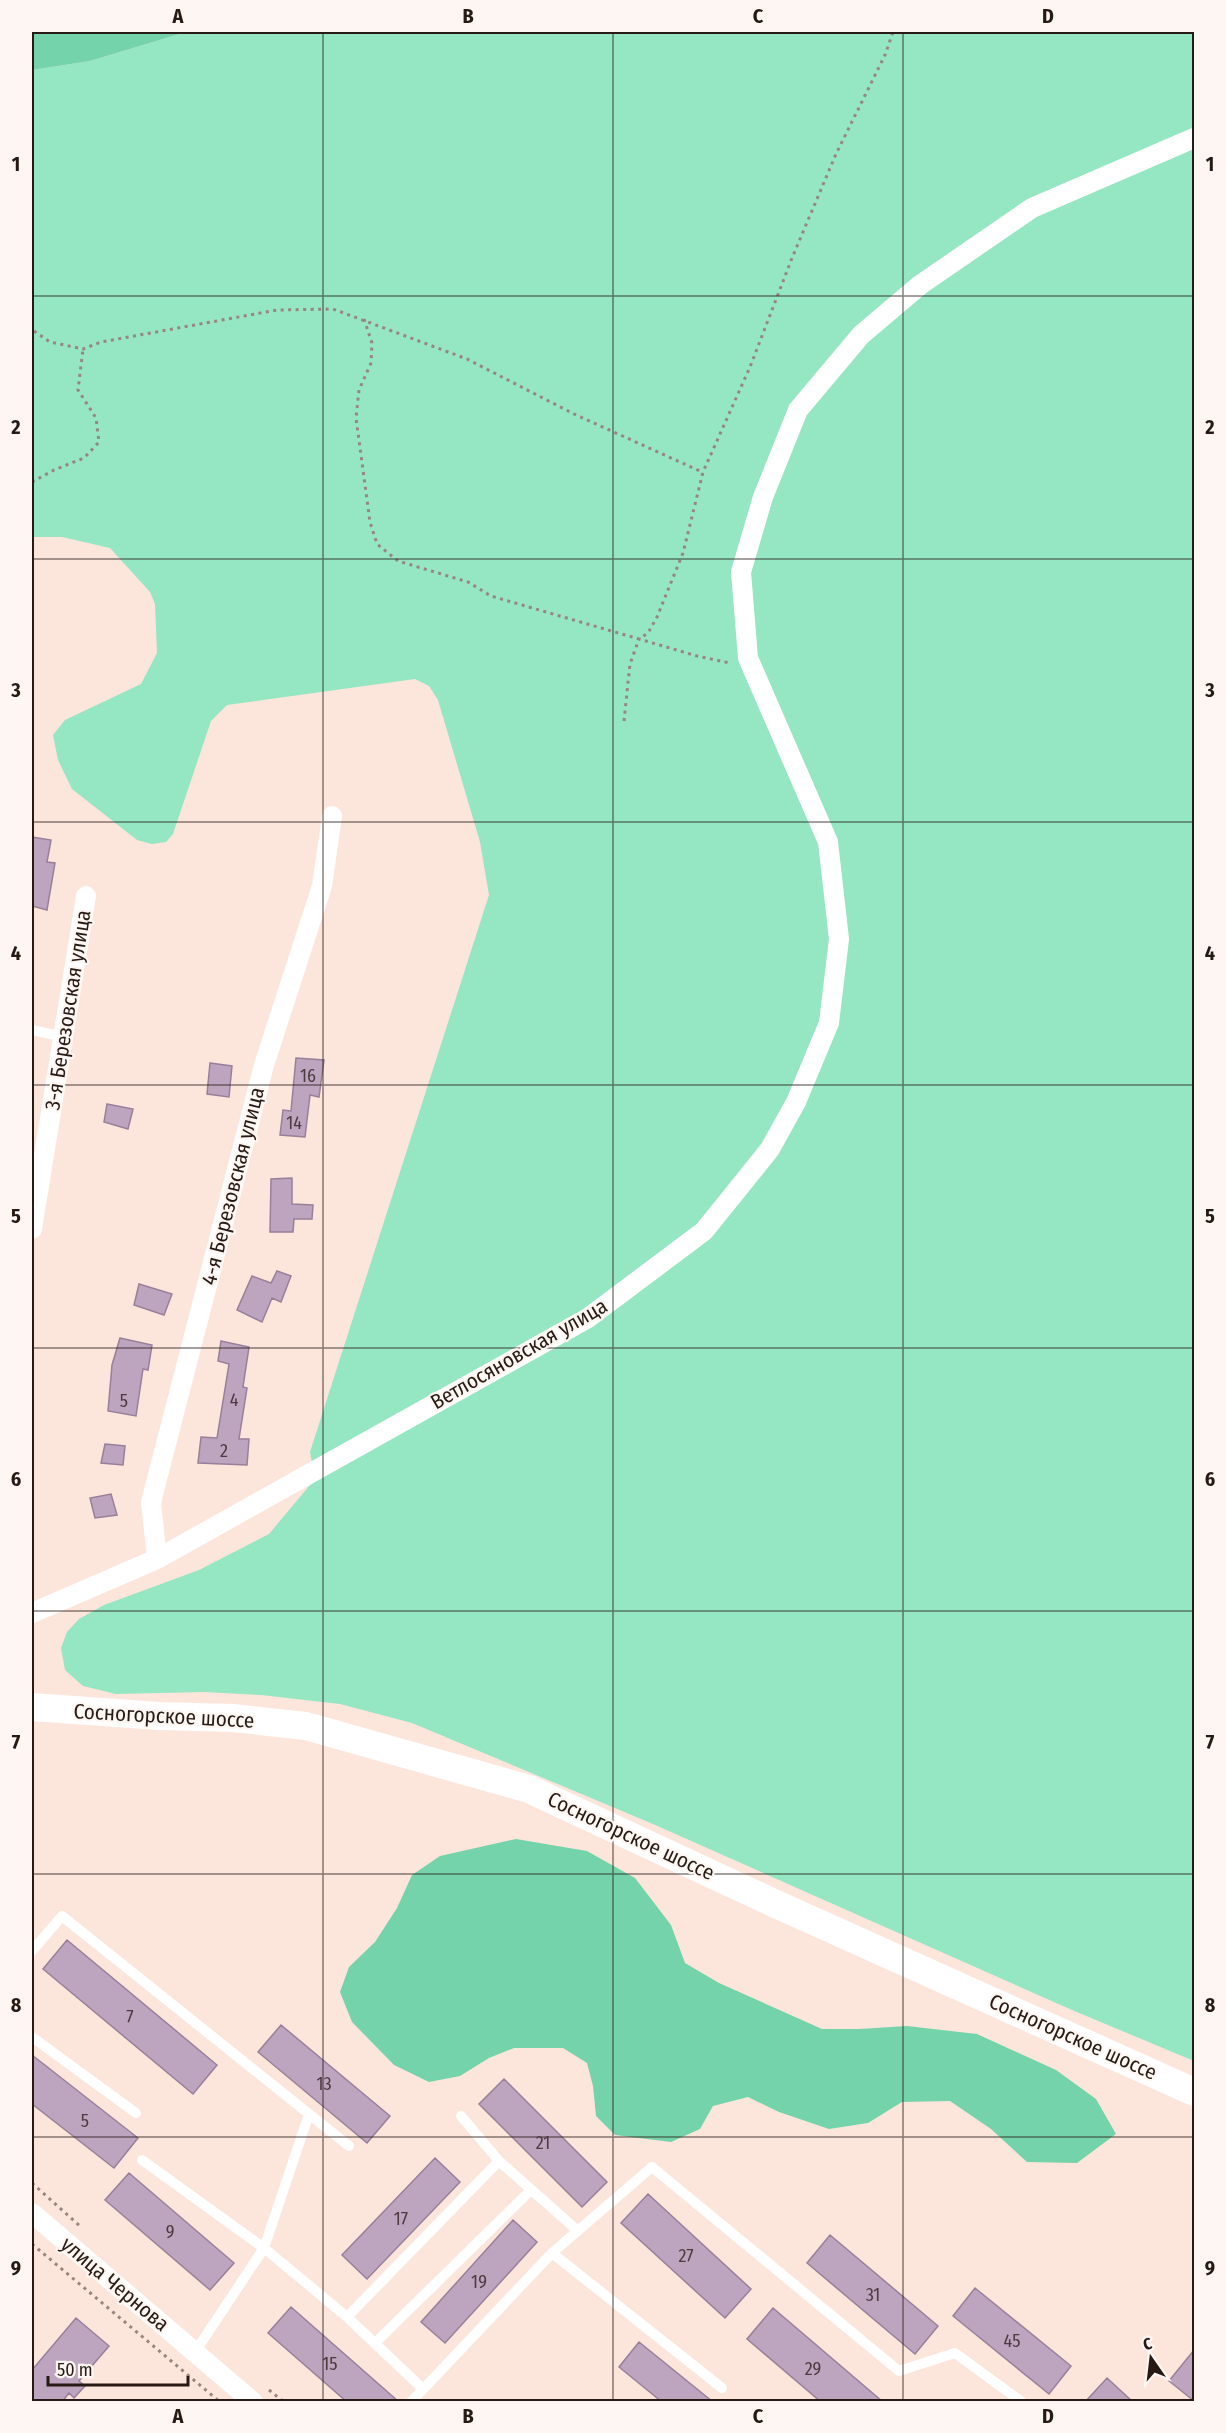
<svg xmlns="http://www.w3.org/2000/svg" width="1226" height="2433" viewBox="0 0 1226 2433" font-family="'Fira Sans Condensed',sans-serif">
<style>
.green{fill:#95e6c2}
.forest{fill:#75d3ab}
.building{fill:#bda4bf;stroke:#99809a;stroke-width:1.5}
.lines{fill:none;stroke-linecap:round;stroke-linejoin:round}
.path{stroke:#98867e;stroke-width:3;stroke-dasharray:3 4.5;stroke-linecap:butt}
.service{stroke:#fff;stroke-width:10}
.minor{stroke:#fff;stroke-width:20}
.secondary{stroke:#fff;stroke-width:28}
.grid{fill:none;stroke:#271a14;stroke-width:1.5;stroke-opacity:0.55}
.labels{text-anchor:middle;stroke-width:4.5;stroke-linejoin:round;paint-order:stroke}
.number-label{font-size:18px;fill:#4c3c3f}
.street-label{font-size:21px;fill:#271a14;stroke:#fdf6f2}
.neatline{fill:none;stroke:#271a14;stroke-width:2}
.grid-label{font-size:20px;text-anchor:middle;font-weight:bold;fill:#271a14}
</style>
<rect width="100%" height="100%" fill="#fce5db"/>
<path class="green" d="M186 32H1194V2061L1072 2010 653 1824 412 1723 340 1704 261 1695 205 1692 116 1694 83 1686 65 1670 61 1648 67 1632 79 1619 104 1605 199 1570 269 1534 315 1479 310 1452 489 895 480 842 438 700 429 686 415 679 227 705 211 721 173 834 166 842 152 844 137 840 72 789 58 760 53 735 65 720 141 684 157 653 155 604 150 592 110 548 62 537H32V70L90 61Z"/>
<path class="forest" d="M32 32H186L90 61 32 70Z
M516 1839 587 1851 635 1878 671 1925 685 1963 719 1983 822 2029H859L907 2026 977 2034 1056 2070 1096 2099 1116 2134 1077 2163 1027 2162 991 2129 950 2101 902 2102 868 2123 829 2129 779 2112 748 2097 713 2106 700 2129 671 2142 615 2135 596 2116 593 2086 587 2063 563 2048H514L489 2058 460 2076 429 2082 394 2065 352 2022 340 1992 349 1967 375 1942 397 1908 412 1875 440 1856Z"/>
<path class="building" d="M32 837 51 840 47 862 55 863 47 910 32 906Z
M296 1058 324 1060 319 1097 310 1095 305 1137 280 1135 283 1110 291 1111Z
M210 1063 232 1066 229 1097 207 1094Z
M107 1104 133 1109 128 1129 104 1122Z
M292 1178V1204L313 1205 312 1219H294L293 1232H270L271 1179Z
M277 1271 291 1276 281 1302 272 1298 262 1322 237 1310 252 1276 271 1283Z
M139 1284 172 1294 164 1315 134 1305Z
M120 1338 152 1345 148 1370 143 1369 136 1416 108 1411 112 1365Z
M221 1341 249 1347 243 1387 247 1388 239 1439H249L247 1465 198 1463 201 1437 217 1438 229 1364 218 1361Z
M105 1444 125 1446 123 1465 101 1463Z
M111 1494 117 1515 95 1518 90 1498Z
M67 1940 217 2065 193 2094 43 1969Z
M281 2025 390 2116 367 2143 258 2052Z
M32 2055 138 2138 114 2168 32 2104Z
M504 2079 607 2182 582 2207 479 2104Z
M435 2158 460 2182 367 2279 342 2255Z
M129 2173 234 2263 210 2290 105 2200Z
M648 2194 751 2289 725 2318 621 2223Z
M513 2220 537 2242 445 2343 421 2322Z
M830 2235 938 2326 915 2354 807 2263Z
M975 2288 1071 2366 1049 2394 953 2316Z
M291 2307 399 2402H347L268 2333Z
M773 2308 883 2402H821L747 2339Z
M76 2318 109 2346 79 2381 85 2386 74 2398 69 2393 62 2402H32V2370Z
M639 2342 713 2402H662L619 2367Z
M1194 2350V2401L1169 2381Z
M1107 2378 1133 2402H1085Z"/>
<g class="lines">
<path class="path" d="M364 319 372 343 371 363 359 390 356 418 370 522 377 544 398 561 468 582 491 596 639 639 648 633 657 617 683 553 703 472 750 367 792 258 836 154 885 55 893 32
M34 331 50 342 83 349 101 342 277 310 333 309 467 359 574 414 702 472
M32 482 54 470 84 458 99 442 96 418 78 390 83 349
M624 721 630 664 639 639 697 656 730 663
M32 2183 80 2226
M32 2244 220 2402
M269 2390 284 2402"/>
<path class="service" d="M32 1030 64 1037
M32 1951 62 1916 349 2146
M32 2037 136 2113
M461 2116 499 2161 578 2231
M142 2160 264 2248 347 2317 422 2388
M552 2253 722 2388
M347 2317 499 2161
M375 2343 531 2190
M195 2352 264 2248 309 2114
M411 2402 552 2253 652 2167 899 2371 955 2353 1022 2402"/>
<path class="minor" d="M32 1229 86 896
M157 1559 151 1502 264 1065 322 886 332 816
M32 1613 157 1559 588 1318 704 1231 770 1149 796 1102 829 1023 839 939 828 842 748 658 741 572 763 497 798 410 861 335 920 285 1032 208 1194 138
M32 2213 253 2402"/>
<path class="secondary" d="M32 1707 159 1716 233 1718 306 1726 529 1789 778 1905 1194 2092"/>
</g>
<path class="grid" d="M323 32V2402M613 32V2402M903 32V2402M32 296H1194M32 559H1194M32 822H1194M32 1085H1194M32 1348H1194M32 1611H1194M32 1874H1194M32 2137H1194"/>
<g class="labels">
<g class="number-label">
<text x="308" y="1082">16</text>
<text x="294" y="1129">14</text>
<text x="234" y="1406">4</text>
<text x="124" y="1407">5</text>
<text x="224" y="1457">2</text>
<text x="130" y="2023">7</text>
<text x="324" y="2090">13</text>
<text x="85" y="2127">5</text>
<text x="543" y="2149">21</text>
<text x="401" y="2225">17</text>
<text x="170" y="2238">9</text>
<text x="686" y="2262">27</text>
<text x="479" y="2288">19</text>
<text x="873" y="2301">31</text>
<text x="1012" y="2347">45</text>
<text x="330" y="2370">15</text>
<text x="813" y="2375">29</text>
</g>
<g class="street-label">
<text transform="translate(68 1010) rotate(-81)" y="7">3-я Березовская улица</text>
<text transform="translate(233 1186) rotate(-76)" y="7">4-я Березовская улица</text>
<text transform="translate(519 1354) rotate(-30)" y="7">Ветлосяновская улица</text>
<text transform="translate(164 1716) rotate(3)" y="7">Сосногорское шоссе</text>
<text transform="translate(631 1836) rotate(25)" y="7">Сосногорское шоссе</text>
<text transform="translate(1073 2037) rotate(24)" y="7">Сосногорское шоссе</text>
<text transform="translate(115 2284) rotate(40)" y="7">улица Чернова</text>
</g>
</g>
<rect width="1226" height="2433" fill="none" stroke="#fdf6f2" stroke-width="66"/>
<g transform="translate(1151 2358) rotate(346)" stroke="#fdf6f2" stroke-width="4.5" paint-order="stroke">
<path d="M0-4.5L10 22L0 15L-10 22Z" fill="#271a14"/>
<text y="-9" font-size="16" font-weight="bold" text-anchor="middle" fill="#271a14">С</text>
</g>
<path d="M48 2376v9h140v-9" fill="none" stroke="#271a14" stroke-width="3"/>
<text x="57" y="2376" font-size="18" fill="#271a14" stroke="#fdf6f2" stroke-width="4.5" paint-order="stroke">50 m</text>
<rect x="33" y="33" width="1160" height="2367" class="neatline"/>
<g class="grid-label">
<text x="178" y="23">A</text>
<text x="468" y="23">B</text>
<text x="758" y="23">C</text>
<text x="1048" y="23">D</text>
<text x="16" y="171">1</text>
<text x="1210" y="171">1</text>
<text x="16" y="434">2</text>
<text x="1210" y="434">2</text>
<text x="16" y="697">3</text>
<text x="1210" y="697">3</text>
<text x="16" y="960">4</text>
<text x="1210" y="960">4</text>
<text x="16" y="1223">5</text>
<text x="1210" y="1223">5</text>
<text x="16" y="1486">6</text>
<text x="1210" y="1486">6</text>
<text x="16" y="1749">7</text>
<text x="1210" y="1749">7</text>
<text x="16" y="2012">8</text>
<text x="1210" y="2012">8</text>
<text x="16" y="2275">9</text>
<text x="1210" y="2275">9</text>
<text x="178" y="2423">A</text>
<text x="468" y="2423">B</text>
<text x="758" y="2423">C</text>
<text x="1048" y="2423">D</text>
</g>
</svg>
